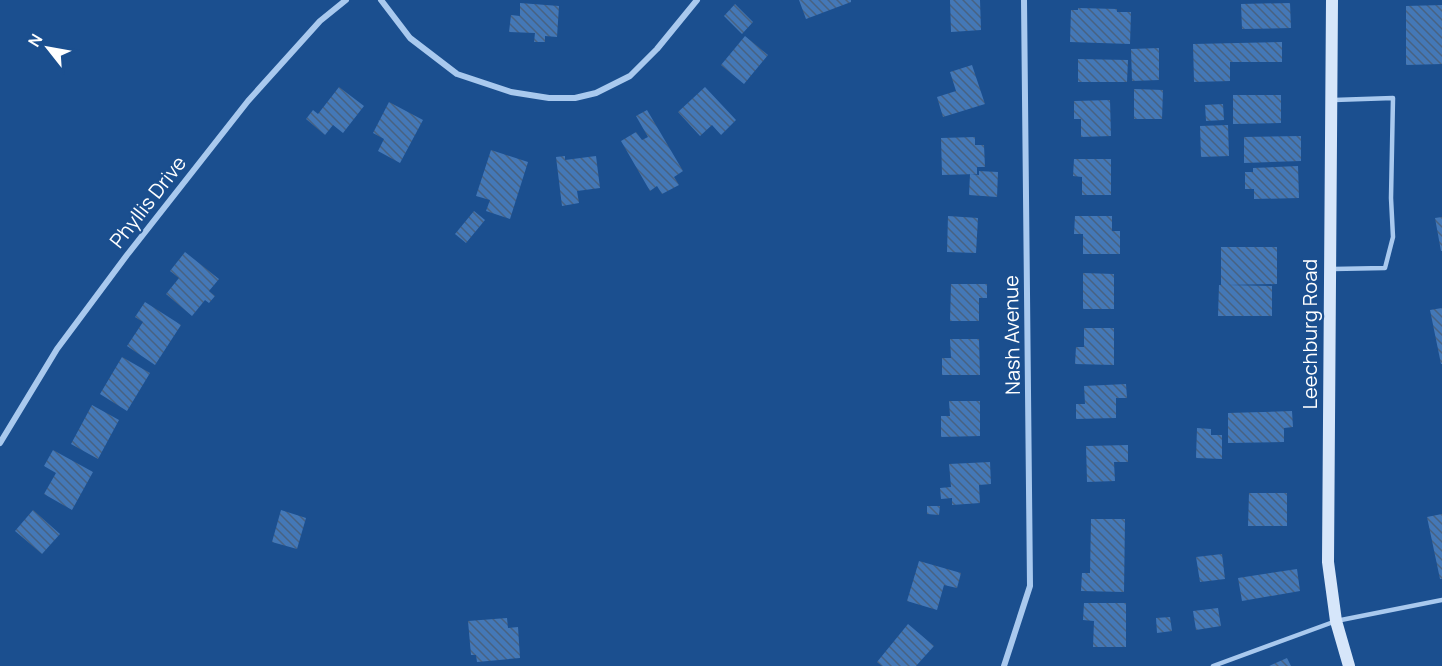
<svg xmlns="http://www.w3.org/2000/svg" width="1442" height="666" viewBox="0 0 1442 666" font-family="Manrope,sans-serif">
<style>
.building{fill:url(#building-back-hatch)}
.lines{fill:none;stroke-linecap:round;stroke-linejoin:round}
.lane{stroke:#a9c9ee;stroke-width:4.5}
.street{stroke:#a9c9ee;stroke-width:6}
.secondary{stroke:#d6e6fa;stroke-width:12}
.labels{text-anchor:middle;stroke-width:4.5;stroke-linejoin:round;paint-order:stroke}
.street-label{font-size:20px;fill:#fff;stroke:#1b4f8f}
</style>
<defs>
<pattern id="building-back-hatch" width="6" height="6" patternUnits="userSpaceOnUse" patternTransform="scale(1.5)"><rect width="6" height="6" fill="#4478b7"/><path d="M-1 5l2 2M0 0l6 6M5-1l2 2" fill="none" stroke="#486282"/></pattern>
</defs>
<rect width="100%" height="100%" fill="#1b4f8f"/>
<path class="building" d="M799 0H851V2L806 19Z
M950 0H980L981 30 951 32Z
M520 3 559 6 557 37 545 36V42H534L535 33 509 32 511 15 520 16Z
M1290 3 1291 28 1242 29 1241 4Z
M735 4 753 22 742 34 724 16Z
M1442 5V64L1406 65V6Z
M1078 8 1117 9V12H1131L1130 44 1070 42 1071 10H1078Z
M745 36 768 55 744 84 721 65Z
M1282 42V62H1230V81L1194 82 1193 44Z
M1159 48V80L1132 81 1131 49Z
M1078 59 1128 60 1127 82H1078Z
M972 65 985 104 943 117 937 97 956 91 950 72Z
M339 87 364 106 343 133 333 125 325 135 306 119 313 110 318 114Z
M705 87 736 120 721 135 712 125 700 136 678 112Z
M1134 89 1163 90 1162 119H1134Z
M1233 95H1281V123L1233 124Z
M1110 100 1111 136 1081 137V119H1074V101Z
M389 102 423 120 400 163 378 151 384 139 373 133Z
M1223 104 1224 120 1206 121 1205 105Z
M647 110 683 171 674 177 679 185 662 194 657 186 650 191 621 141 636 132 642 140 648 137 636 116Z
M1228 125 1229 156 1201 157 1200 126Z
M1301 136V161L1244 163V137Z
M975 137V145H984L985 167H977V174L942 175 941 138Z
M491 150 528 162 510 219 486 211 490 200 476 196Z
M565 156V160L596 156 600 188 577 191 579 203 562 206 556 157Z
M1074 159H1111V195H1082V177L1073 176Z
M1298 166 1299 198 1254 199V189H1245V172H1253V168Z
M979 171 998 172 997 197 969 195 970 174 979 175Z
M474 211 485 220 466 243 455 234Z
M948 216 978 218 976 253 947 252Z
M1075 216H1112V231H1120V254H1083V234H1074Z
M1442 217V251H1441L1435 218Z
M1221 247H1277V284L1227 285 1272 286V316H1218L1219 285H1221Z
M185 252 219 279 209 291 215 296 209 303 205 300 192 316 166 294 179 278 170 271Z
M1083 273 1114 274V309H1083Z
M951 284H987V298H979V321H950Z
M145 302 181 325 155 365 127 346 143 322 135 317Z
M1442 308V364H1441L1430 310Z
M1084 328H1114V365L1075 364 1076 347H1084Z
M950 339H979L980 375H942V358H951Z
M122 357 150 373 127 411 100 394Z
M1126 384 1127 398H1116V418L1076 419V404H1085L1084 386Z
M949 401H980V436L941 437V416H950Z
M92 405 119 420 98 459 71 444Z
M1292 411 1293 427 1284 428V442L1228 443V413Z
M1197 428 1211 429V435H1222V459L1196 458Z
M1128 445V462H1114L1115 481 1087 482 1086 446Z
M53 450 93 472 72 510 44 494 56 473 44 466Z
M990 462 991 484 979 485 980 503 952 505V498L941 499 940 488 951 487 949 464Z
M1249 493H1287V526H1248Z
M927 506H940L939 515 927 514Z
M33 510 60 534 42 554 15 531Z
M281 510 306 518 297 549 272 542Z
M1442 514V579H1440L1427 517Z
M1091 519H1125L1124 592 1081 591 1082 573H1090Z
M1222 554 1225 579 1200 582 1196 557Z
M919 561 961 573 957 588 944 585 937 610 907 601Z
M1297 569 1300 591 1242 601 1238 578Z
M1084 603H1126V647H1093L1094 621 1083 620Z
M1218 608 1221 626 1196 630 1193 611Z
M1170 617 1172 631 1157 633 1156 618Z
M507 618 508 628 518 627 520 658 477 662 476 655H471L468 621Z
M908 624 934 646 916 666H882L877 662Z
M1287 658 1291 666H1269Z"/>
<g class="lines">
<path class="lane" d="M1333 269 1385 268 1393 237 1391 198 1393 98 1334 100
M1213 666 1336 621 1442 600"/>
<path class="street" d="M381 0 410 38 457 74 511 92 549 98H575L596 93 630 76 657 49 697 0
M0 443 57 349 127 255 248 101 320 21 346 0
M1004 666 1030 586 1024 0"/>
<path class="secondary" d="M1332 0 1328 562 1336 621 1349 666"/>
</g>
<g class="labels">
<g class="street-label">
<text transform="translate(148 202) rotate(-52)" y="7">Phyllis Drive</text>
<text transform="translate(1310 334) rotate(-90)" y="7">Leechburg Road</text>
<text transform="translate(1012 335) rotate(-91)" y="7">Nash Avenue</text>
</g>
</g>
<g transform="translate(48 48) rotate(301)" stroke="#1b4f8f" stroke-width="4.5" paint-order="stroke">
<path d="M0-4.5L10 22L0 15L-10 22Z" fill="#ffffff"/>
<text y="-9" font-size="16" font-weight="bold" text-anchor="middle" fill="#ffffff">N</text>
</g>
</svg>
